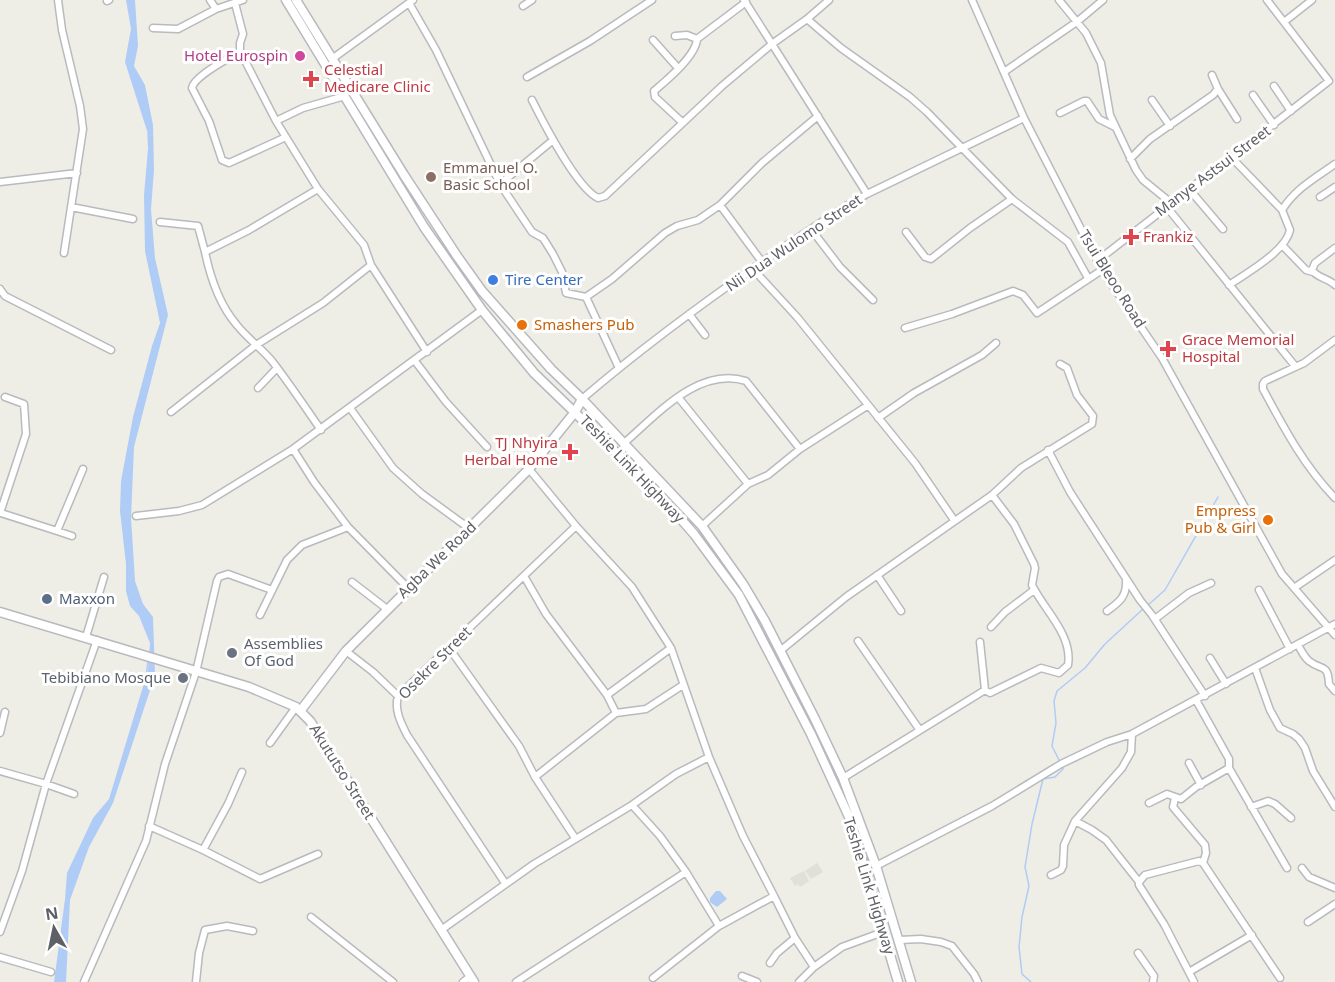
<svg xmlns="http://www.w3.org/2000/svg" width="1335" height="982" viewBox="0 0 1335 982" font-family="'Noto Sans',sans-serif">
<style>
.industrial{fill:#e0dfda}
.water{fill:#afccf6}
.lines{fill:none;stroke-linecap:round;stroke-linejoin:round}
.stream{stroke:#afccf6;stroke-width:1.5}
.street-casing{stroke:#b8babe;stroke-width:9}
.secondary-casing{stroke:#b7b9be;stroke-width:11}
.street{stroke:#fff;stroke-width:6}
.secondary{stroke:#fff;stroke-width:8}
.hotel-dot{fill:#d1479c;stroke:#fff;stroke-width:2}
.health-dot{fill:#e0444e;stroke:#fff;stroke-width:2}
.education-dot{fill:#8d6e63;stroke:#fff;stroke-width:2}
.shop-dot{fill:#3f7fe0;stroke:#fff;stroke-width:2}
.food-dot{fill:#e8710a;stroke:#fff;stroke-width:2}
.service-dot{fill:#5c6f8a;stroke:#fff;stroke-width:2}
.worship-dot{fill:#6b7280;stroke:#fff;stroke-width:2}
.labels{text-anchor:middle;stroke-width:6;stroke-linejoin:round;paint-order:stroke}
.hotel-label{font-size:15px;fill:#b23c85;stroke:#fff;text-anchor:end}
.health-label{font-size:15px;fill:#be3a42;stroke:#fff;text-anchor:start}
.education-label{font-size:15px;fill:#785e54;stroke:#fff;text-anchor:start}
.street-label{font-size:15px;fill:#5e6065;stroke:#fff}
.shop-label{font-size:15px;fill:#366cbe;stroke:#fff;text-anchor:start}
.food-label{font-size:15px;fill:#c56008;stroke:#fff;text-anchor:start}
.service-label{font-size:15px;fill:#4e5e75;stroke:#fff;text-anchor:start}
.worship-label{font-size:15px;fill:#5b616d;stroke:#fff;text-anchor:start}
</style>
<rect width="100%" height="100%" fill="#eeeee6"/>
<path class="industrial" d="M817 863 823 872 811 879 805 871Z
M804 871 809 881 800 887 798 884 795 886 790 878Z"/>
<path class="water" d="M126 0H135L138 46 134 66 145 85 153 125 154 170 151 209 155 258 168 315 134 447 131 518 135 581 143 604 153 617 155 675 113 803 89 847 70 900 66 982H54L65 899 67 873 93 818 109 799 148 670 150 643 139 616 130 606 126 591V564L120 511 121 481 133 417 152 346 160 323 145 251 144 195 149 137 125 62 131 29Z
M716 891H720L727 899 717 907 710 902V898Z"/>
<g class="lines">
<path class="stream" d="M148 133 149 152
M1147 606 1165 590 1218 497
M146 677 148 661
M1060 762 1052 746 1056 723 1054 701 1057 691 1085 668 1105 644 1143 609
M1031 982 1022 974 1019 947 1022 917 1029 886 1025 867 1032 824 1043 779 1055 777 1063 769 1062 766"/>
<g class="street-casing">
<path id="street" d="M58 0 62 30 80 106 83 129 64 253
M210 0 216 9
M972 0 1024 118 1102 270 1162 358 1282 574 1335 635
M1059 0 1086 33 1101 63 1110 115 1136 170 1143 180 1170 202
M107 1 109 0
M235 3 243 34 240 43V51L276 121 318 189
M409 3 436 50 500 184 532 232 543 238 553 254 562 272 566 293 586 297 619 368
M523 6 532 0
M807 19 829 0
M1284 22 1312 0
M153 28 178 29 216 9 243 0
M675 36 687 35 697 39 746 2
M653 40 678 68
M240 51C228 59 194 76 192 88L209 121 222 160 229 163 286 137
M332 59 413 0
M1004 72 1078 21 1103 0
M527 77 590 41 652 0
M1274 86 1291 111
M1218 89 1237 119
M1253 95 1274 125
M532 100C543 122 577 188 598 198L605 196 722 86 772 44 744 0
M1152 100 1170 126
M1060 113 1084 101H1087L1099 119 1115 127
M276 121 303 108 345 96
M683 123 655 97 654 91C667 80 696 56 697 39
M1231 157 1282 210
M1130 159 1150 139 1213 95 1218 89 1212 75
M0 182 77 173
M500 184 552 141
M1189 189 1223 229
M867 194 772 44 807 19 841 48 910 97 927 112 1012 199 1068 242 1088 278
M1320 197 1335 187
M720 205 762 163 818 116
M1166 206 1295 366
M71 207 133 219
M160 222 198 226 205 252
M811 229 840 267 873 300
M906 232 925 257 931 259 970 228 1012 199
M1282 245 1306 270 1313 272
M1335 248 1315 263 1312 270C1317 278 1328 278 1335 285
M1097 261 1329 81 1267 0
M753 269 797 317 915 463 954 520
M1229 285C1247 273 1286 251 1290 230L1282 210C1295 189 1315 178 1335 164
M0 289 5 296 111 350
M586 297 612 279 665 233 677 226 698 220 720 205 762 262
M689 314 705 335
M905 328 952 314 1013 291 1023 295 1037 313 1102 270
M1335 340 1304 363 1265 381 1263 384V389C1284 428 1304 466 1335 498
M415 361 446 402 487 447
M258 388 277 368
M678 397 748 484
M582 399C665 328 755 265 846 206L867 194 1024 118
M350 408 393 468 422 494 470 529
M171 412 256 345 323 303 371 265
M878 418 914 393 982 355 996 343
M321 430C305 407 289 383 272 361 261 348 247 338 236 324 220 305 210 276 205 252L249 230 318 189 364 245 371 265 427 352
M623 444C656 416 698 366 746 381L800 449 867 406
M293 449 314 482 348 527 409 589
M1048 450 1070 492 1140 600 1152 615 1205 696
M0 513 26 434 24 404 5 397
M1 513 57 531 83 469
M136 516 179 511 202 505 293 449 482 310
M702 526 748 484 768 475 800 449
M57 531 72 536
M877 575 901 611
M524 576 546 614 607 695 616 713 535 777
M352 582 387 609
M1294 588 1335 560
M1259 590 1290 649
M1107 611C1118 603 1127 597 1126 581
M260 615 287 560 302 545 348 527
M1155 619 1189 593 1211 583
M991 627 1005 612 1034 590
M86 637 104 577
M858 641 919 729
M980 642 985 690
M1298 645C1301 650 1304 657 1309 661 1322 671 1328 663 1329 684L1335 691
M449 648 519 746 535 777 575 838
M346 651 373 672 398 696
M780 651 846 597 992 495 1021 468 1092 424 1093 416 1077 395 1067 368 1060 364
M1210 658 1226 684
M1255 668 1270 710 1280 728 1293 734 1299 739 1305 748 1313 771 1335 807
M607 695 671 648
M1196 700 1229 759V768L1287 868
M616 713 646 709 683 685
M0 733 5 712
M270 743 296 707
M709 757 743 836 774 896
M1189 763 1201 785
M0 771 46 784 74 794
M843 778 985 690 990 693 1041 668 1059 673 1068 665C1073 635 1044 610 1032 585L1035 568 1034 564 1014 524 992 495
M1175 798 1173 807 1205 845 1206 853 1203 863
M1149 803 1167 794 1181 799 1196 787 1229 768
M632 805 660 836 686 872 719 926 774 896 795 938 814 967
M1251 807 1268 801 1275 804 1291 818
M1075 821 1092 830 1106 840 1139 882
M149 826 203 850 260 879 318 854
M203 850 228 804 242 772
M876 866 992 806 1061 764 1107 742 1132 734 1335 624
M1302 868 1309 877 1335 888
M1051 875 1061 870 1063 866 1064 845 1075 821 1122 768 1131 752 1132 734
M505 883 407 735C401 723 394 710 398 696L576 526
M311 917 393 982
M1308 922 1335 904
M441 930 534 864 632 805 676 774 709 757 671 648 632 587 576 526 529 469
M0 932 22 871 46 784 97 640
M899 940 921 939 941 942 952 946 974 974 978 982
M1138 953 1154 976 1153 982
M0 957 51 972
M770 963 777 953 795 938
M1189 972 1252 935
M742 976 757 982
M653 978 719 926
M84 982 146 841 165 764 196 672 217 581 219 577 228 574 272 590
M196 982 199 953 205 930 227 926 253 931
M463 982 471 976
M516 982 686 872
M799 982 814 967 842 947 883 932
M1194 982 1164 924 1139 885V882L1145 875 1199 861 1203 863 1280 978"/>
</g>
<g class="secondary-casing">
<path id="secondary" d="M286 0 424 227 482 310 534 373 659 494 694 534 739 595 811 734 850 819 898 982
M296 0 404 175 457 256 482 291 551 369 582 399 702 526 743 584 765 621 815 719 843 778 876 866 911 982
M0 612 249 687 296 707 310 721 474 982
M301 710 346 651 529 469 575 412 582 399"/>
</g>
<use href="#street" class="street"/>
<use href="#secondary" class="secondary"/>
</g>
<circle class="hotel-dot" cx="300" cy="56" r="6"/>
<g class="health-dot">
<path d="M308 70h6v6h6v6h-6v6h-6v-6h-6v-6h6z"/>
<path d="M1128 228h6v6h6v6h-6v6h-6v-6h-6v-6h6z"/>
<path d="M1165 340h6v6h6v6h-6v6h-6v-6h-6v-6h6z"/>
<path d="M567 443h6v6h6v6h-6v6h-6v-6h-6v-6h6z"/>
</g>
<circle class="education-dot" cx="431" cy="177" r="6"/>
<circle class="shop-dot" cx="493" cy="280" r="6"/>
<g class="food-dot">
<circle cx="522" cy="325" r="6"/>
<circle cx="1268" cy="520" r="6"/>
</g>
<circle class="service-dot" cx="47" cy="599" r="6"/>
<g class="worship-dot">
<circle cx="232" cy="653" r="6"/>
<circle cx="183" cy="678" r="6"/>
</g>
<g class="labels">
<g class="hotel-label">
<text x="288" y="61">Hotel Eurospin</text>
</g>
<g class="health-label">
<text x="324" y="75">Celestial<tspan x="324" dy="17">Medicare Clinic</tspan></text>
<text x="1143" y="242">Frankiz</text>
<text x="1182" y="345">Grace Memorial<tspan x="1182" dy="17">Hospital</tspan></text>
<text x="558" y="448" text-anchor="end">TJ Nhyira<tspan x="558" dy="17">Herbal Home</tspan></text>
</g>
<g class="education-label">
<text x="443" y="173">Emmanuel O.<tspan x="443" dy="17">Basic School</tspan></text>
</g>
<g class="street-label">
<text transform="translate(1213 171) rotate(-37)" y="5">Manye Astsui Street</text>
<text transform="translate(794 243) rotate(-34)" y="5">Nii Dua Wulomo Street</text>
<text transform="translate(1112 279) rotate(58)" y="5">Tsui Bleoo Road</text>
<text transform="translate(632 469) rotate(46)" y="5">Teshie Link Highway</text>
<text transform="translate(437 560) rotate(-44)" y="5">Agba We Road</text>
<text transform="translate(435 663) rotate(-45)" y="5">Osekre Street</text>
<text transform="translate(342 772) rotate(58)" y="5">Akututso Street</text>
<text transform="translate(869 886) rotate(73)" y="5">Teshie Link Highway</text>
</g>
<g class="shop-label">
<text x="505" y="285">Tire Center</text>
</g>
<g class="food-label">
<text x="534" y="330">Smashers Pub</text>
<text x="1256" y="516" text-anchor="end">Empress<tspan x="1256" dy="17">Pub &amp; Girl</tspan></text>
</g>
<g class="service-label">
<text x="59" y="604">Maxxon</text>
</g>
<g class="worship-label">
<text x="244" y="649">Assemblies<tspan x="244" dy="17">Of God</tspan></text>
<text x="171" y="683" text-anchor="end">Tebibiano Mosque</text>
</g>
</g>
<g transform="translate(54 928) rotate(351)" stroke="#ffffff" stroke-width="4.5" paint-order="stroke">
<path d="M0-4.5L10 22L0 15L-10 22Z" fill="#5e6065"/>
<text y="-9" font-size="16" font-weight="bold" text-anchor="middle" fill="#5e6065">N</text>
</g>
</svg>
